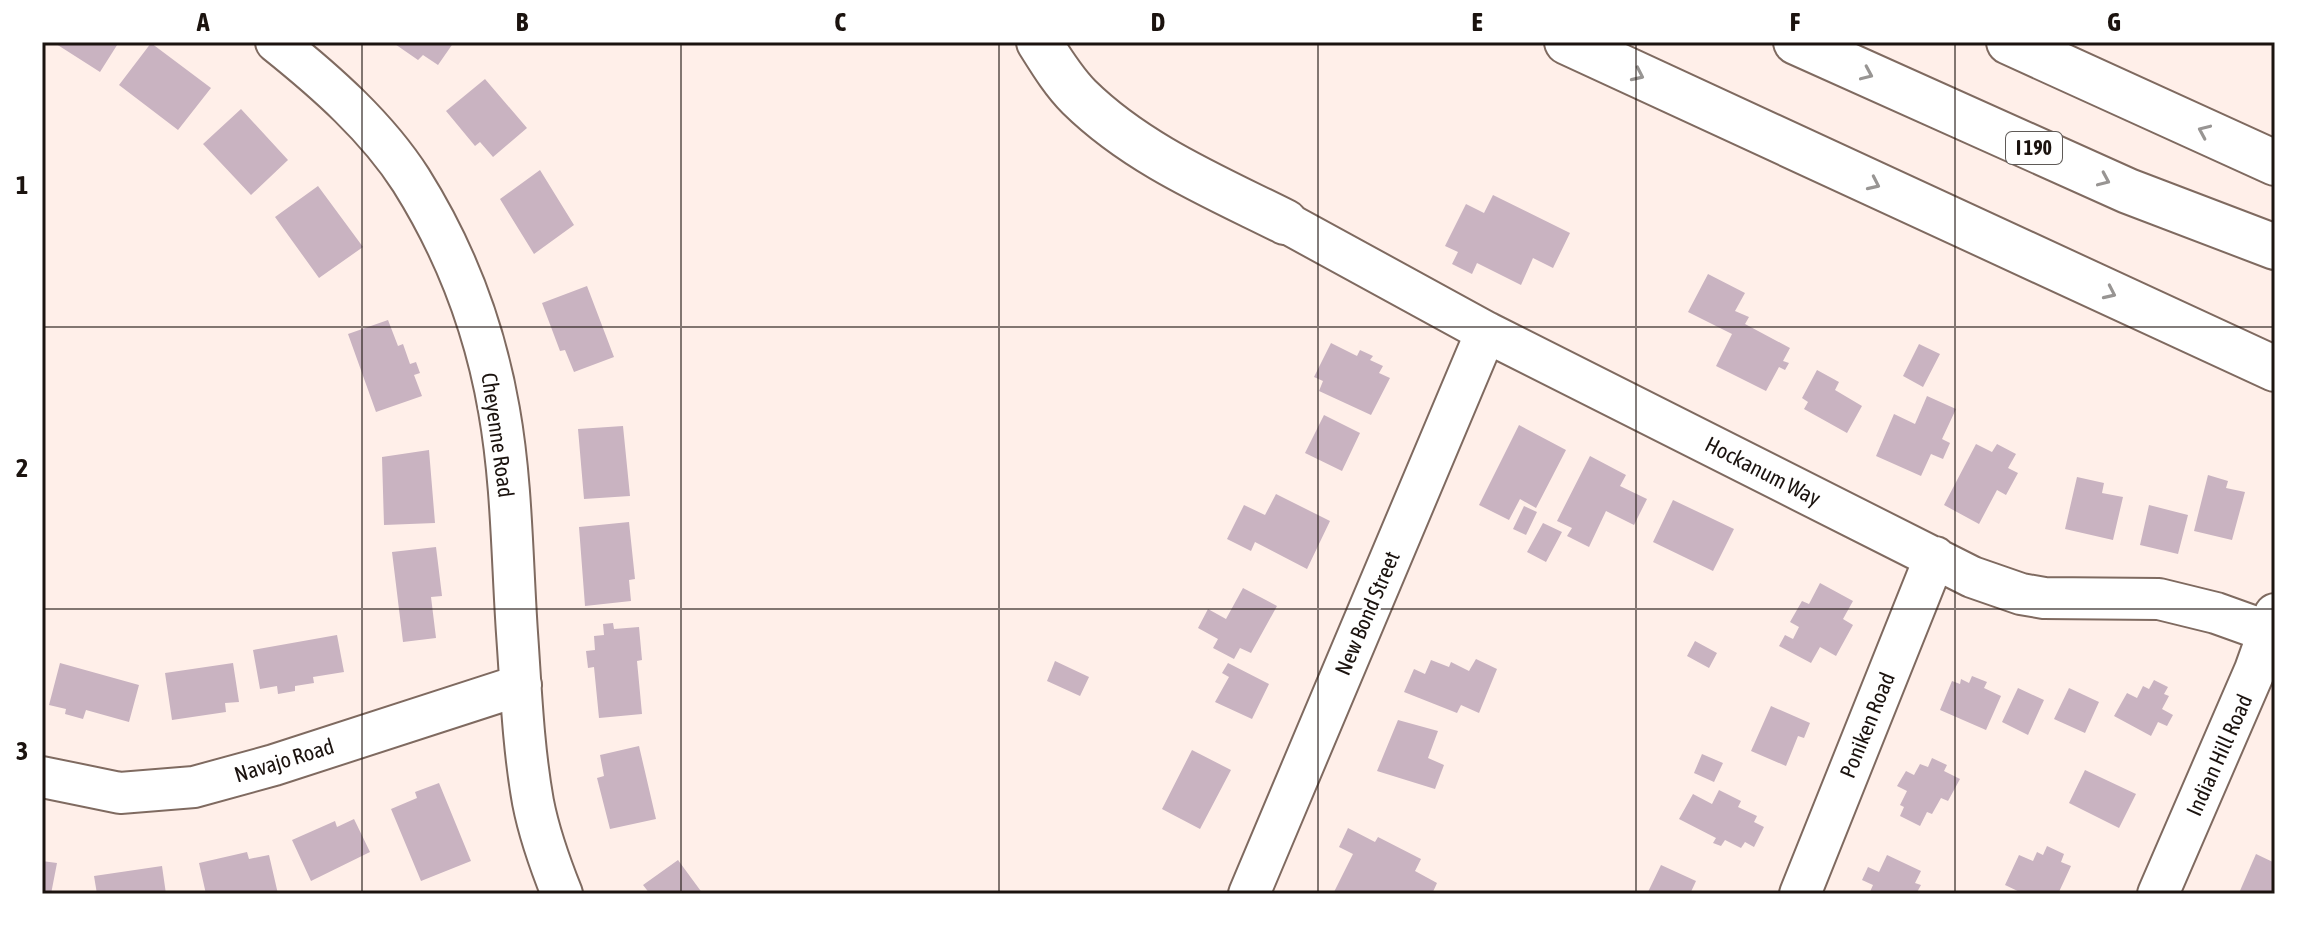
<svg xmlns="http://www.w3.org/2000/svg" width="2317" height="936" viewBox="0 0 2317 936" font-family="'Asap Condensed',sans-serif">
<style>
.building{fill:#c9b3c1}
.lines{fill:none;stroke-linecap:round;stroke-linejoin:round}
.minor-casing{stroke:#7f6a60;stroke-width:44}
.motorway-casing{stroke:#7f6a60;stroke-width:48}
.minor{stroke:#fff;stroke-width:40}
.motorway{stroke:#fff;stroke-width:44}
.oneway{stroke:#989593}
.grid{fill:none;stroke:#1b130f;stroke-width:2;stroke-opacity:0.55}
.labels{text-anchor:middle;stroke-width:6;stroke-linejoin:round;paint-order:stroke}
.shield{fill:#fff;stroke:#5f5a57;stroke-width:2}
.shield-label{font-size:20px;font-weight:bold;fill:#1b130f}
.street-label{font-size:22px;fill:#1b130f;stroke:#fff}
.neatline{fill:none;stroke:#1b130f;stroke-width:3}
.grid-label{font-size:26px;text-anchor:middle;font-weight:bold;fill:#1b130f}
</style>
<rect width="100%" height="100%" fill="#ffefe9"/>
<path class="building" d="M53 42H119L100 72Z
M392 42H454L438 65 423 55 418 60Z
M151 43 211 88 178 130 119 85Z
M485 79 527 128 493 157 480 142 475 146 446 111Z
M241 109 288 160 251 195 203 144Z
M540 170 574 225 534 254 500 199Z
M318 186 363 247 319 278 275 217Z
M1493 195 1570 233 1553 268 1533 258 1521 285 1477 263 1472 274 1452 264 1458 252 1445 246 1466 204 1484 213Z
M1708 274 1745 293 1735 311 1749 317 1745 324 1790 348 1783 361 1789 363 1785 370 1779 367 1766 391 1716 366 1732 334 1688 312Z
M587 286 614 357 574 372 565 350 560 351 542 303Z
M388 320 398 346 403 344 410 364 416 362 420 373 414 375 422 396 376 412 348 334Z
M1331 343 1357 356 1360 350 1373 356 1370 360 1383 366 1379 373 1390 378 1371 415 1319 391 1323 381 1314 377Z
M1919 344 1940 354 1923 387 1903 376Z
M1817 370 1839 382 1835 390 1862 406 1847 433 1804 409 1808 402 1802 398Z
M1927 396 1956 409 1942 439 1950 443 1943 459 1931 454 1921 476 1876 456 1894 414 1915 424Z
M1324 415 1360 433 1342 471 1305 453Z
M1519 425 1566 450 1536 508 1520 499 1509 520 1479 505Z
M623 426 630 496 584 499 578 429Z
M1976 444 1992 452 1997 444 2016 454 2008 468 2018 473 2006 495 1997 490 1979 524 1944 505Z
M429 450 435 523 384 525 382 457Z
M1590 456 1626 475 1620 486 1647 499 1634 525 1606 511 1589 547 1567 536 1572 528 1557 521Z
M2208 475 2228 481 2226 488 2245 492 2232 540 2194 531Z
M2077 477 2104 483 2102 493 2123 497 2113 540 2065 529Z
M1276 494 1330 521 1307 569 1255 542 1251 551 1227 539 1244 505 1265 515Z
M1673 500 1734 529 1713 571 1653 542Z
M2149 505 2188 515 2178 554 2140 545Z
M1524 506 1537 512 1526 535 1513 529Z
M629 522 635 579 629 580 631 601 585 606 579 527Z
M1543 523 1562 532 1546 562 1527 552Z
M436 547 442 596 431 597 436 638 403 642 392 552Z
M1820 583 1853 601 1843 619 1853 625 1836 656 1820 647 1811 663 1779 646 1785 635 1793 639 1799 627 1790 622 1802 601 1809 604Z
M1243 588 1277 606 1251 653 1240 648 1234 659 1213 648 1218 639 1198 628 1208 609 1226 619Z
M613 623 614 629 639 627 642 660 637 661 642 714 599 718 594 667 588 668 586 651 595 650 594 636 604 635 603 624Z
M337 635 344 672 313 677 314 683 295 686V691L278 694 277 686 260 689 253 650Z
M1695 641 1717 653 1709 668 1687 656Z
M1476 659 1497 669 1479 713 1461 705 1457 713 1404 692 1414 669 1425 674 1431 660 1449 667 1451 662 1469 671Z
M1055 661 1089 677 1080 696 1047 681Z
M60 663 139 685 129 722 86 710 83 719 65 714 66 709 49 705Z
M233 663 239 702 225 703 226 712 172 720 165 673Z
M1228 663 1269 684 1252 719 1215 702 1229 677 1222 673Z
M1972 676 1987 682 1984 688 2001 696 1986 730 1940 710 1952 681 1960 684 1961 679 1969 683Z
M2154 680 2168 687 2164 694 2169 696 2162 709 2173 715 2167 726 2158 722 2151 736 2114 716 2127 693 2137 698 2143 686 2149 689Z
M2018 688 2044 700 2028 735 2002 722Z
M2069 688 2099 702 2085 733 2054 719Z
M1771 706 1810 723 1804 738 1798 736 1786 766 1751 751Z
M1398 720 1438 731 1428 758 1444 765 1435 789 1377 771Z
M639 746 656 819 610 829 597 778 604 776 600 755Z
M1192 750 1231 770 1200 829 1162 809Z
M1702 754 1723 763 1714 782 1694 773Z
M1932 758 1947 765 1944 771 1960 779 1948 801 1941 798 1932 814 1927 812 1920 826 1900 816 1904 807 1900 805 1907 791 1897 786 1906 771 1914 775 1920 764 1928 767Z
M2085 770 2136 794 2119 828 2069 803Z
M439 783 471 861 421 881 391 809 417 798 415 792Z
M1719 790 1741 801 1738 807 1757 816 1754 822 1764 827 1754 847 1745 842 1741 848 1725 840 1721 846 1713 843 1716 838 1679 819 1693 794 1712 804Z
M354 819 370 852 311 881 292 840 335 821 337 827Z
M1348 828 1375 842 1378 837 1421 859 1415 871 1437 883 1432 894H1333L1353 854 1339 847Z
M2047 846 2064 854 2061 862 2071 866 2058 894H2024L2005 885 2019 855 2033 861 2037 852 2043 855Z
M247 852 249 859 269 855 278 894H206L199 863Z
M2256 854 2275 863V894L2239 893Z
M1887 855 1921 871 1915 883 1921 885 1916 894H1869L1873 885 1862 880 1868 867 1879 872Z
M678 860 703 894H650L643 885Z
M42 861 57 863 51 894H42Z
M1661 865 1696 881 1690 894H1647Z
M162 866 166 894H97L94 876Z"/>
<g class="lines">
<g class="minor-casing">
<path id="minor" d="M276 42C326 82 377 127 411 180 455 250 485 329 499 410 512 483 512 559 517 633 521 689 523 746 533 802 539 833 550 864 562 894
M1285 222 1486 332 1972 577 2021 594 2044 598 2159 599 2216 613 2269 632
M42 777 120 793 194 787 274 765 521 685
M1249 894 1486 332
M1800 894 1935 557
M2158 894 2255 670 2275 614"/>
</g>
<g class="motorway-casing">
<path id="motorway" d="M1039 42C1051 61 1063 81 1079 97 1137 154 1213 186 1285 222
M1567 42 2275 369
M1796 42 2128 191 2275 247
M2009 42 2275 163"/>
</g>
<use href="#minor" class="minor"/>
<use href="#motorway" class="motorway"/>
</g>
<defs><path id="oneway-chevron" d="M-2-3.5L2.5 0L-2 3.5" fill="none" stroke-width="1.6" stroke-linecap="round" stroke-linejoin="round" transform="scale(2)"/></defs>
<g class="oneway">
<use href="#oneway-chevron" transform="translate(1867 74) rotate(24)"/>
<use href="#oneway-chevron" transform="translate(1638 75) rotate(25)"/>
<use href="#oneway-chevron" transform="translate(2204 131) rotate(-156)"/>
<use href="#oneway-chevron" transform="translate(2104 180) rotate(24)"/>
<use href="#oneway-chevron" transform="translate(1874 184) rotate(25)"/>
<use href="#oneway-chevron" transform="translate(2110 293) rotate(25)"/>
</g>
<path class="grid" d="M362 42V894M681 42V894M999 42V894M1318 42V894M1636 42V894M1955 42V894M42 327H2275M42 609H2275"/>
<g class="labels">
<rect class="shield" x="2006" y="132" width="56" height="32" rx="6"/>
<g class="shield-label">
<text x="2034" y="155">I 190</text>
</g>
<g class="street-label">
<text transform="translate(498 435) rotate(82)" y="8">Cheyenne Road</text>
<text transform="translate(1763 471) rotate(27)" y="8">Hockanum Way</text>
<text transform="translate(1367 613) rotate(-67)" y="8">New Bond Street</text>
<text transform="translate(1867 725) rotate(-68)" y="8">Poniken Road</text>
<text transform="translate(2219 755) rotate(-66)" y="8">Indian Hill Road</text>
<text transform="translate(284 760) rotate(-17)" y="8">Navajo Road</text>
</g>
</g>
<rect width="2317" height="936" fill="none" stroke="#ffffff" stroke-width="88"/>
<rect x="44" y="44" width="2229" height="848" class="neatline"/>
<g class="grid-label">
<text x="203" y="31">A</text>
<text x="522" y="31">B</text>
<text x="840" y="31">C</text>
<text x="1158" y="31">D</text>
<text x="1477" y="31">E</text>
<text x="1795" y="31">F</text>
<text x="2114" y="31">G</text>
<text x="22" y="194">1</text>
<text x="22" y="477">2</text>
<text x="22" y="760">3</text>
</g>
</svg>
